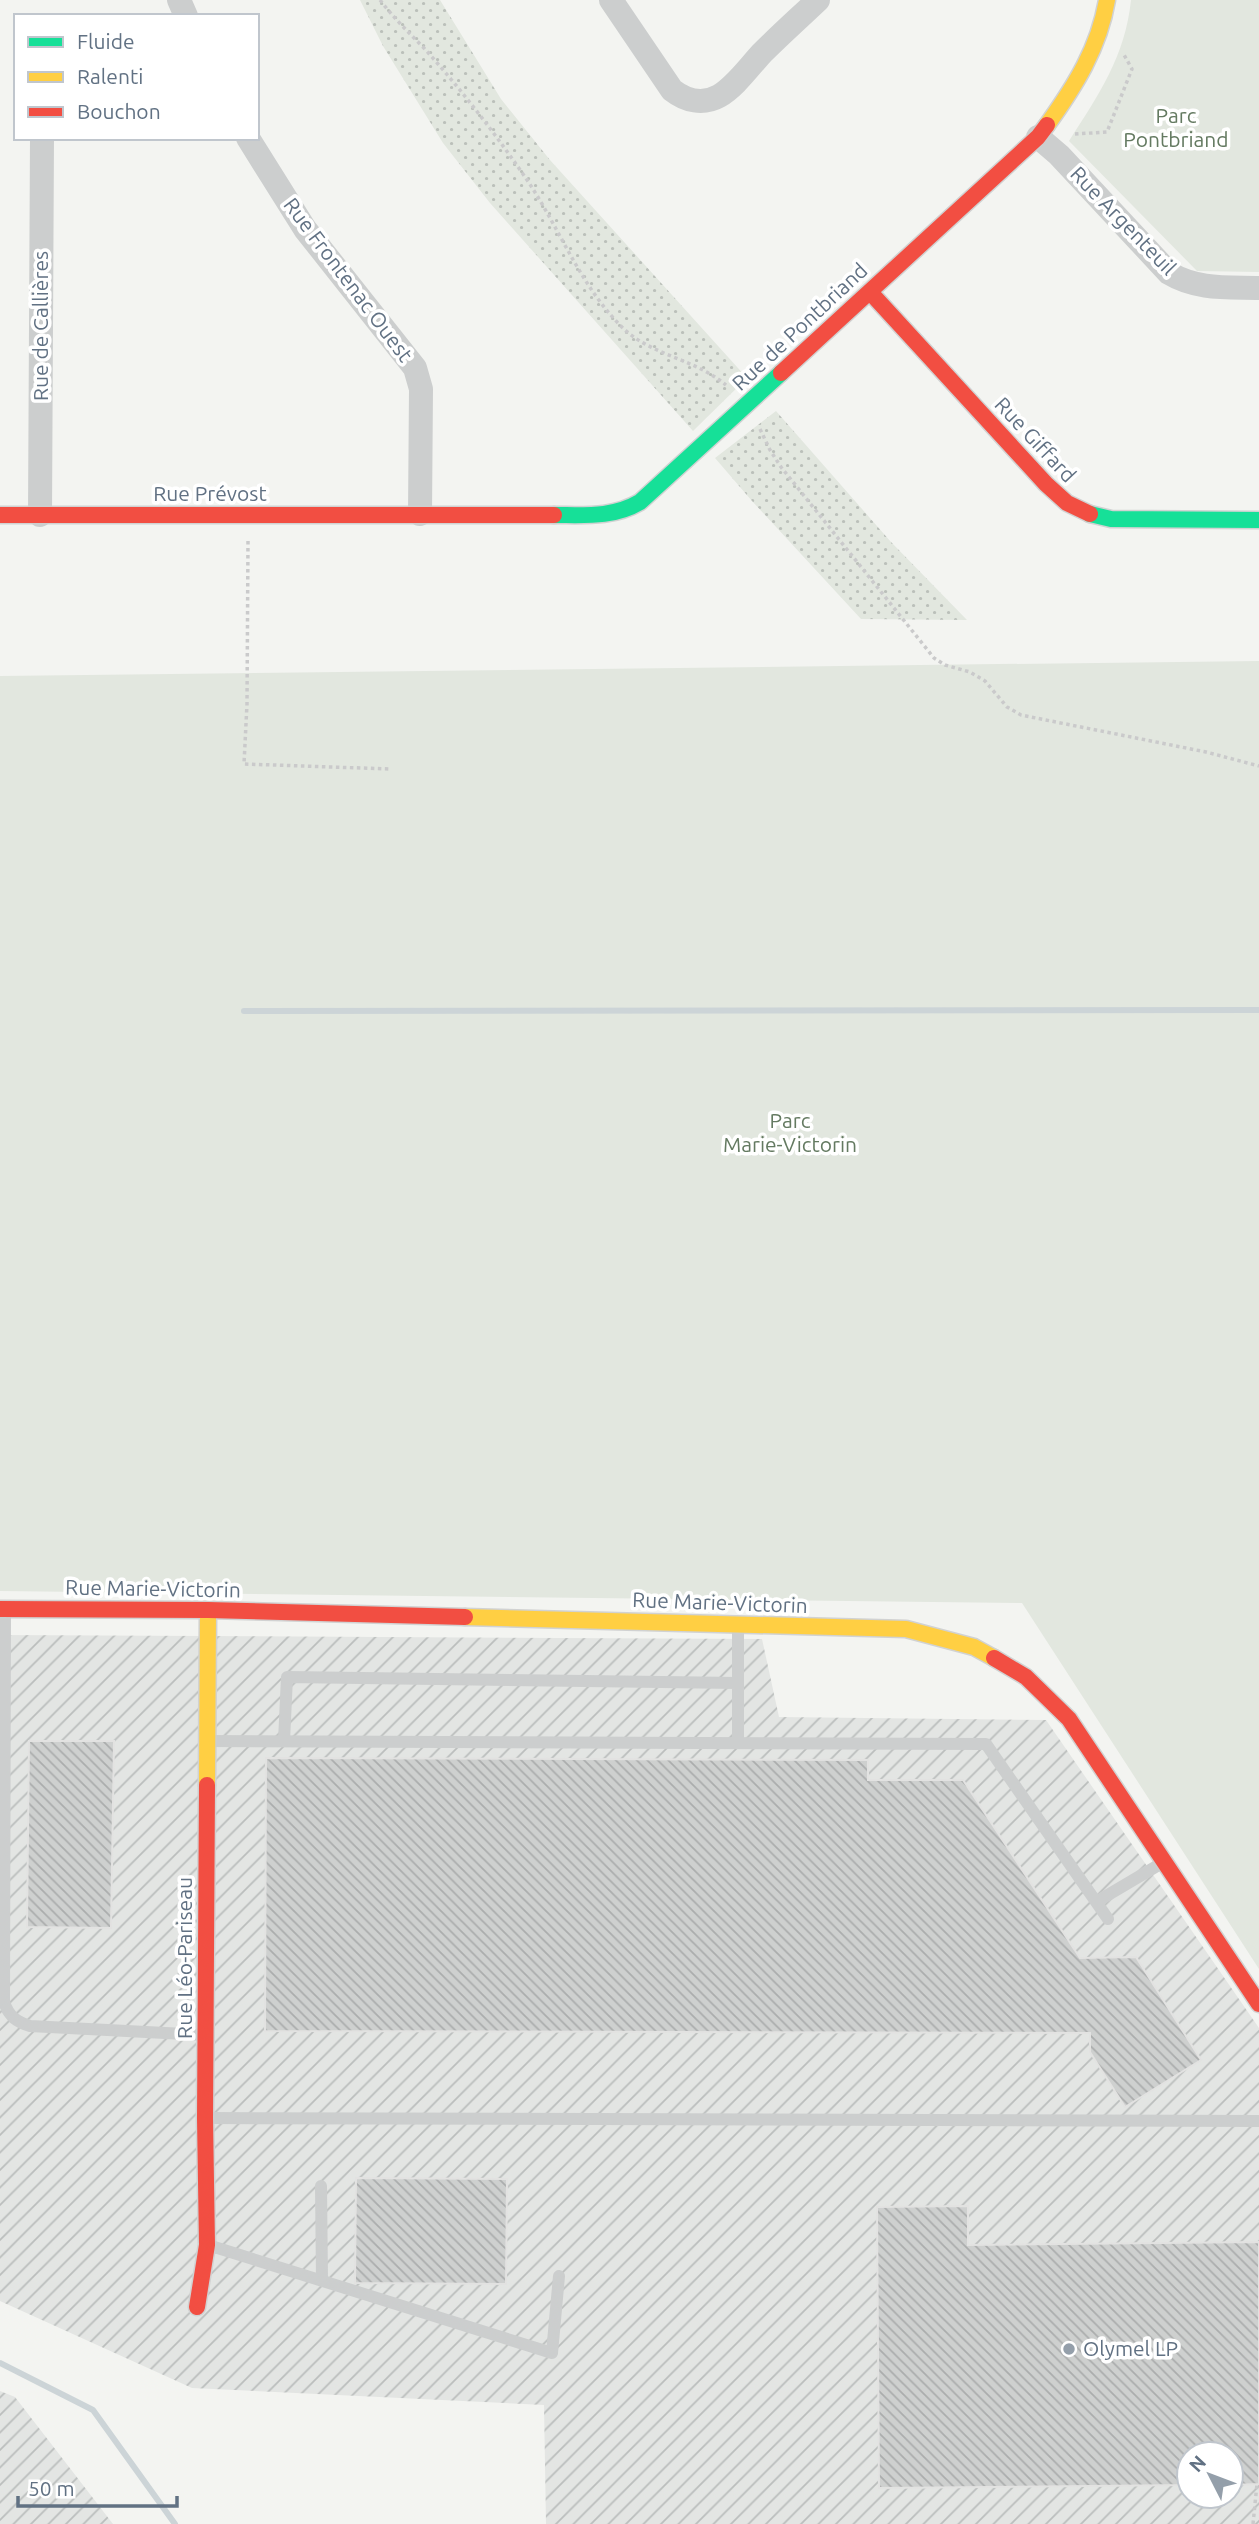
<svg xmlns="http://www.w3.org/2000/svg" width="1259" height="2524" viewBox="0 0 1259 2524" font-family="Ubuntu,sans-serif">
<style>
.industrial{fill:url(#industrial-furrows);fill-rule:evenodd}
.grass{fill:url(#grass-dots)}
.park{fill:#e2e7df}
.lines{fill:none;stroke-linecap:round;stroke-linejoin:round}
.stream{stroke:#ccd4d7;stroke-width:6}
.building{fill:url(#building-back-hatch);stroke:#e2e2e1;stroke-width:2}
.fast-casing{stroke:#d1d2d2;stroke-width:19}
.slow-casing{stroke:#d1d2d2;stroke-width:19}
.jam-casing{stroke:#d1d2d2;stroke-width:19}
.path{stroke:#cacacb;stroke-width:3.5;stroke-dasharray:3.5 3.5;stroke-linecap:butt}
.lane{stroke:#cccece;stroke-width:12}
.street{stroke:#cccece;stroke-width:24}
.fast{stroke:#16e098;stroke-width:16}
.slow{stroke:#ffcf43;stroke-width:16}
.jam{stroke:#f24e42;stroke-width:16}
.poi-dot{fill:#949faa;stroke:#fff;stroke-width:2.5}
.labels{text-anchor:middle;stroke-width:7;stroke-linejoin:round;paint-order:stroke}
.park-label{font-size:21px;fill:#647a61;stroke:#fff}
.street-label{font-size:21px;fill:#617183;stroke:#fff}
.poi-label{font-size:21px;fill:#617183;stroke:#fff;text-anchor:start}
</style>
<defs>
<pattern id="industrial-furrows" width="10" height="10" patternUnits="userSpaceOnUse" patternTransform="scale(1.75)"><rect width="10" height="10" fill="#e3e5e3"/><path d="M-1 1l2-2M0 10L10 0M9 11l2-2" fill="none" stroke="#bbbebd"/></pattern>
<pattern id="grass-dots" width="8" height="8" patternUnits="userSpaceOnUse" patternTransform="scale(1.75)"><rect width="8" height="8" fill="#e2e7df"/><path d="M2 2h.1M6 6h.1" fill="none" stroke="#bbc0ba" stroke-width="1.8" stroke-linecap="round"/></pattern>
<pattern id="building-back-hatch" width="6" height="6" patternUnits="userSpaceOnUse" patternTransform="scale(1.75)"><rect width="6" height="6" fill="#ced0cf"/><path d="M-1 5l2 2M0 0l6 6M5-1l2 2" fill="none" stroke="#abadad"/></pattern>
</defs>
<rect width="100%" height="100%" fill="#f3f4f1"/>
<path class="industrial" d="M0 1635 762 1639 779 1717 1046 1720 1259 2028V2524H546L544 2405 192 2388 0 2301ZM1189 2454H1231V2496H1189Z
M0 2391 15 2397 113 2524H0Z"/>
<path class="grass" d="M360 0H440L501 99 550 160 747 378 693 431 490 203 443 143 383 46Z
M776 411 891 542 967 620 861 619 752 501 715 458Z"/>
<path class="park" d="M1131 0H1259V272L1197 271 1069 141C1099 94 1125 57 1131 0Z
M1259 661V1969L1022 1603 0 1591V676Z"/>
<g class="lines">
<path class="stream" d="M244 1011 1259 1010
M0 2363 93 2410 175 2524"/>
</g>
<path class="building" d="M29 1741H114L111 1928 27 1927Z
M266 1758 868 1760V1780H963L1080 1958 1136 1957 1201 2060 1125 2107 1090 2052V2033L265 2031Z
M356 2178 507 2179 506 2284 355 2283Z
M968 2206V2245L1259 2242V2484L1231 2485V2454H1189V2485L879 2488 877 2207Z"/>
<g class="lines">
<g class="fast-casing">
<path id="fast" d="M1090 514 1111 519 1259 520
M554 515C584 515 613 518 640 502L781 373"/>
</g>
<g class="slow-casing">
<path id="slow" d="M1047 125C1075 86 1099 48 1107 0
M465 1617 906 1629 974 1647 994 1658
M207 1785 208 1610"/>
</g>
<g class="jam-casing">
<path id="jam" d="M870 292 1046 484 1067 503 1090 514
M781 373 1038 137 1047 125
M0 515H554
M0 1609 208 1610 465 1617
M994 1658 1026 1677 1069 1719 1259 2004
M197 2307 207 2245 205 2118 207 1785"/>
</g>
<path class="path" d="M380 0C393 17 408 32 423 47 460 88 494 132 525 177 559 226 580 287 624 329 653 356 693 358 726 385
M1075 134 1107 132 1132 69 1123 53
M760 429 770 450 781 467 934 658 945 665 970 672 985 681 1007 707 1021 715 1206 752 1259 766
M248 541 247 704 244 764 390 769
M1253 2524 1257 2484"/>
<path class="lane" d="M5 1613 4 2002C9 2017 17 2022 30 2026L204 2035
M738 1683V1743
M208 1741 986 1744 1108 1919
M284 1741 287 1677 738 1683V1628
M1096 1902 1162 1863
M209 2118 1259 2121
M321 2186 322 2280
M208 2245 552 2353 559 2276"/>
<path class="street" d="M179 0 186 16
M611 0 672 90C686 101 703 105 719 96 735 87 749 67 762 53 780 35 799 18 818 0
M1038 137 1059 155 1169 273C1197 290 1228 287 1259 288
M248 138 305 229 415 368 421 389 420 514
M40 515 42 138"/>
<use href="#fast" class="fast"/>
<use href="#slow" class="slow"/>
<use href="#jam" class="jam"/>
</g>
<circle class="poi-dot" cx="1069" cy="2349" r="7"/>
<g class="labels">
<g class="park-label">
<text x="1176" y="123">Parc<tspan x="1176" dy="24">Pontbriand</tspan></text>
<text x="790" y="1128">Parc<tspan x="790" dy="24">Marie-Victorin</tspan></text>
</g>
<g class="street-label">
<text transform="translate(1123 221) rotate(46)" y="7">Rue Argenteuil</text>
<text transform="translate(348 280) rotate(53)" y="7">Rue Frontenac Ouest</text>
<text transform="translate(41 326) rotate(-90)" y="7">Rue de Callières</text>
<text transform="translate(800 327) rotate(-43)" y="7">Rue de Pontbriand</text>
<text transform="translate(1035 440) rotate(47)" y="7">Rue Giffard</text>
<text x="210" y="501">Rue Prévost</text>
<text transform="translate(153 1589) rotate(1)" y="7">Rue Marie-Victorin</text>
<text transform="translate(720 1603) rotate(2)" y="7">Rue Marie-Victorin</text>
<text transform="translate(185 1958) rotate(-90)" y="7">Rue Léo-Pariseau</text>
</g>
<g class="poi-label">
<text x="1083" y="2356">Olymel LP</text>
</g>
</g>
<rect x="14" y="14" width="245" height="126" fill="#ffffff" stroke="#c0c6cd" stroke-width="2"/>
<rect x="28" y="37" width="35" height="10" fill="#16e098" stroke="#c0c6cd" stroke-width="2"/>
<text x="77" y="49" font-size="21" fill="#617183">Fluide</text>
<rect x="28" y="72" width="35" height="10" fill="#ffcf43" stroke="#c0c6cd" stroke-width="2"/>
<text x="77" y="84" font-size="21" fill="#617183">Ralenti</text>
<rect x="28" y="107" width="35" height="10" fill="#f24e42" stroke="#c0c6cd" stroke-width="2"/>
<text x="77" y="119" font-size="21" fill="#617183">Bouchon</text>
<g transform="translate(1210 2475) rotate(312)"><circle r="33" fill="#ffffff" stroke="#c0c6cd" stroke-width="2"/>
<path d="M0-5L12 26L0 18L-12 26Z" fill="#949faa"/>
<text y="-10" font-size="19" font-weight="bold" text-anchor="middle" fill="#617183">N</text>
</g>
<path d="M18 2496v10h159v-10" fill="none" stroke="#617183" stroke-width="3.5"/>
<text x="28" y="2496" font-size="21" fill="#617183" stroke="#ffffff" stroke-width="5" paint-order="stroke">50 m</text>
</svg>
